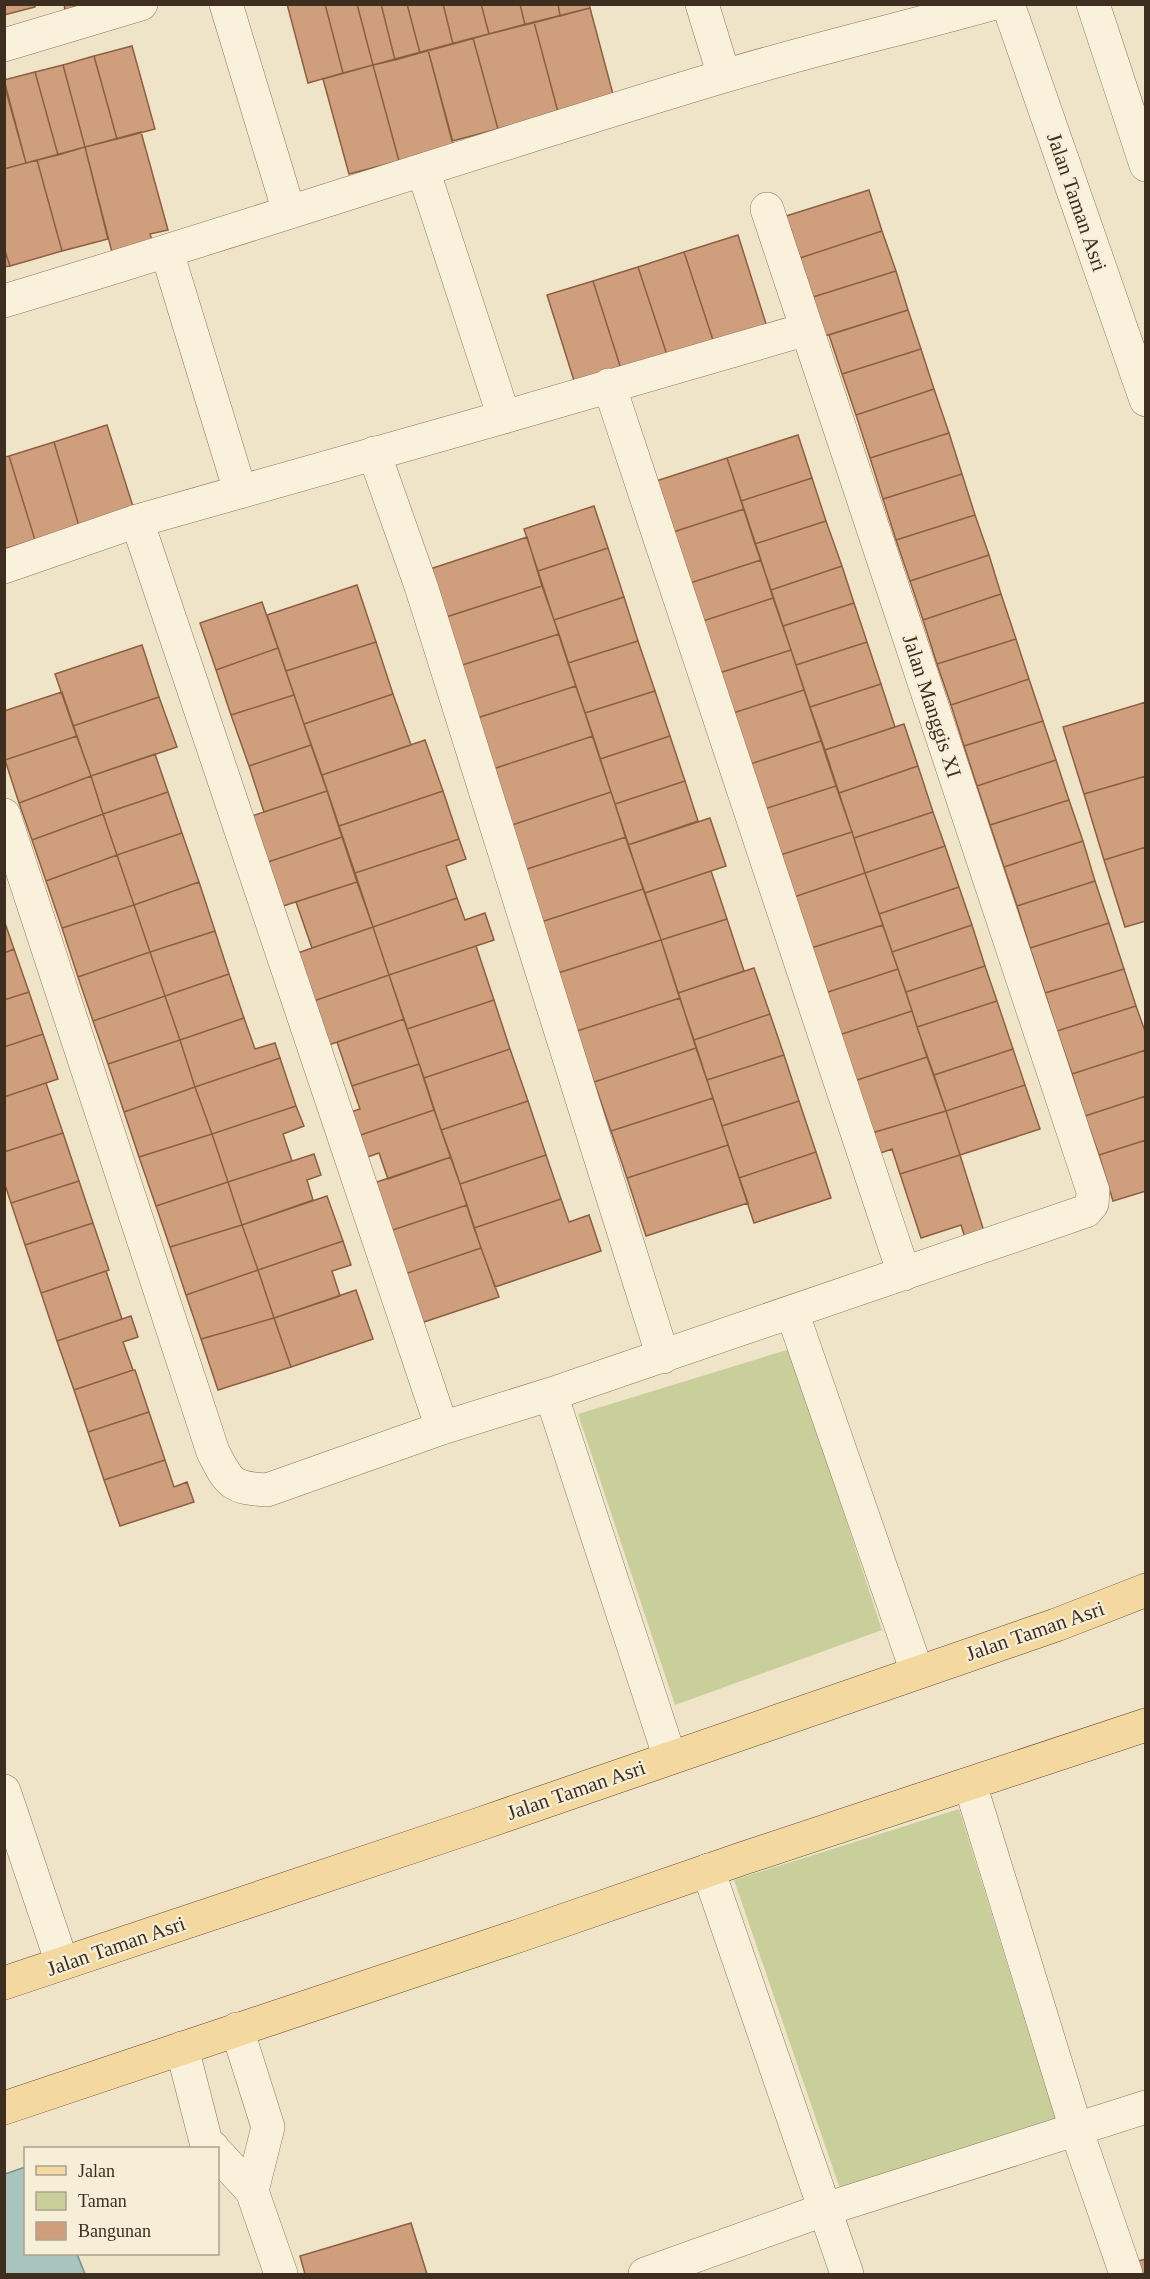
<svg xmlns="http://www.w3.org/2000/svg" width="1150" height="2279" viewBox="0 0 1150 2279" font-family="Georgia,serif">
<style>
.green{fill:#c9cf9b}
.water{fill:#a9c4bc;stroke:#6f938a;stroke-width:1.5}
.building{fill:#cf9f7d;stroke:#8d5f41;stroke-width:1.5}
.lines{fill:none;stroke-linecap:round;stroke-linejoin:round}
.minor-casing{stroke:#8d765c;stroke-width:34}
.major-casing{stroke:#5b4430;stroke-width:34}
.minor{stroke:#faf1dc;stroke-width:33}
.major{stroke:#f3d9a0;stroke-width:33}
.labels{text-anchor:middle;stroke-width:4.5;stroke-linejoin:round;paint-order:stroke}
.street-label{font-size:21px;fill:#3d2e20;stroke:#f7eed8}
</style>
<rect width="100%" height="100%" fill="#f0e4c8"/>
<path class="green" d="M790 1349 882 1630 675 1705 578 1414Z
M959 1809 1056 2121 840 2189 734 1880Z"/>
<path class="water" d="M25 2167 26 2254H77L85 2274H5V2174Z"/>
<path class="building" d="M4 4H34L35 7 4 15Z
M64 4H84L65 10Z
M287 4H325L343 73 308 83Z
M325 4H357L373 65 343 73Z
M357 4H381L395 60 373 65Z
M381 4H407L420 53 395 60Z
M407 4H443L453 44 420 53Z
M443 4H481L489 34 453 44Z
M481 4H520L525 25 489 34Z
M520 4H558L560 16 525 25Z
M558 4H589L590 8 560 16Z
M590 8 614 98 558 112 534 22Z
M534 22 558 112 498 129 473 38Z
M473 38 498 129 452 141 428 50Z
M132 46 155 129 117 139 94 56Z
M428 50 454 146 399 161 373 65Z
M94 56 117 139 85 147 63 65Z
M63 65 85 147 58 155 35 72Z
M373 65 399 161 349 174 323 79Z
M35 72 58 155 26 163 4 80Z
M4 84 26 163 4 169Z
M141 132 168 230 150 234 156 253 115 264 85 147Z
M85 147 108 239 62 251 37 160Z
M37 160 62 251 10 266 4 248V169Z
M869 190 882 231 800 258 786 216Z
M882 231 896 271 813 297 800 258Z
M738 235 767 327 714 343 684 252Z
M4 248 10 266 4 267Z
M684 252 714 343 668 358 638 267Z
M638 267 668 358 622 372 593 281Z
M896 271 908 310 825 336 813 297Z
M593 281 622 372 576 387 547 295Z
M908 310 921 349 842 374 829 335Z
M921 349 934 389 856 415 842 374Z
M934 389 949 433 870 458 856 415Z
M107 425 137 519 79 526 54 442Z
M949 433 962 474 883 499 870 458Z
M798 435 812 478 741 501 727 458Z
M54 442 79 526 35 540 9 456Z
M9 456 35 540 4 549V457Z
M727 458 744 509 667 534 650 483Z
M962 474 975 515 896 540 883 499Z
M812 478 826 521 755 544 741 501Z
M594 506 608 548 538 571 524 529Z
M744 509 761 560 684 585 667 534Z
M975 515 989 555 910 581 896 540Z
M826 521 842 566 771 590 755 544Z
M527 537 542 586 440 619 424 571Z
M608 548 624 597 554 620 538 571Z
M989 555 1001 594 923 620 910 581Z
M761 560 773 598 697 623 684 585Z
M842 566 854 603 783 626 771 590Z
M357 585 376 642 286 671 267 615Z
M542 586 559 634 456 667 440 619Z
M1001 594 1016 639 937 664 923 620Z
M624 597 638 641 568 663 554 620Z
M773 598 791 650 713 675 697 623Z
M262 602 278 648 216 670 200 623Z
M854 603 867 642 796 665 783 626Z
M559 634 576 686 474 719 456 667Z
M1016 639 1029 679 951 705 937 664Z
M638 641 655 691 585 713 568 663Z
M376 642 393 694 304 724 286 671Z
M867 642 881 684 810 707 796 665Z
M142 645 159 697 73 726 55 674Z
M278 648 294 695 231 715 216 670Z
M791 650 804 690 727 715 713 675Z
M1029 679 1043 721 964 746 951 705Z
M881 684 895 727 825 750 810 707Z
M576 686 593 736 490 770 474 719Z
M804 690 821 741 744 766 727 715Z
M655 691 670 736 600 759 585 713Z
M62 692 77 736 5 760 4 711Z
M393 694 411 745 322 775 304 724Z
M294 695 311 745 249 766 231 715Z
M159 697 177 747 91 776 73 726Z
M1146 702V776L1084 794 1063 727Z
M1043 721 1056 760 977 786 964 746Z
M904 724 918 766 839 793 825 750Z
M77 736 91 776 19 803 5 760Z
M593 736 611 792 509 826 490 770Z
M670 736 685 781 615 804 600 759Z
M425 740 443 791 339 826 322 775Z
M821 741 836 786 758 811 744 766Z
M311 745 327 791 264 812 249 766Z
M155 754 168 792 103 814 91 776Z
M1056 760 1069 800 990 825 977 786Z
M918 766 933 812 854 838 839 793Z
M91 776 103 814 32 840 19 803Z
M1146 776V847L1104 860 1084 794Z
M685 781 698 821 628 845 615 804Z
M836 786 852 832 774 857 758 811Z
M327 791 342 837 259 865 243 819Z
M443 791 459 839 355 873 339 826Z
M168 792 182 833 117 855 103 814Z
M611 792 626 837 524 870 509 826Z
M1069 800 1083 841 1004 867 990 825Z
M933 812 945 846 865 873 854 838Z
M103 814 117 855 46 881 32 840Z
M710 818 726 866 645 893 628 845Z
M852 832 865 873 788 899 774 857Z
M182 833 199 882 134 905 117 855Z
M342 837 357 882 274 909 259 865Z
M626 837 643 889 541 922 524 870Z
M459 839 466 859 446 866 457 898 373 927 355 873Z
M1083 841 1095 881 1017 906 1004 867Z
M945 846 959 887 879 914 865 873Z
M1146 847V921L1125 927 1104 860Z
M117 855 134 905 62 928 46 881Z
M711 871 727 919 661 940 645 893Z
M865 873 883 925 805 950 788 899Z
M1095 881 1109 923 1030 948 1017 906Z
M199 882 215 931 150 952 134 905Z
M357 882 373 927 312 948 296 902Z
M959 887 972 925 892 952 879 914Z
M643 889 661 940 558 973 541 922Z
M457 898 465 920 485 913 494 940 389 975 373 927Z
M134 905 150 952 78 977 62 928Z
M727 919 744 971 678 993 661 940Z
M4 920 14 949 4 953Z
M1109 923 1124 969 1045 993 1030 948Z
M883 925 898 969 819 995 805 950Z
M972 925 985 966 906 992 892 952Z
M373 927 389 975 305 1004 289 956Z
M215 931 229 974 165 996 150 952Z
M661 940 680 998 577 1031 558 973Z
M476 946 494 1000 407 1029 389 975Z
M14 949 29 992 4 1000V953Z
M150 952 165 996 93 1021 78 977Z
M985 966 997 1001 917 1027 906 992Z
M754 968 770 1014 694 1040 678 993Z
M898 969 912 1011 833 1037 819 995Z
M1124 969 1136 1006 1057 1031 1045 993Z
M229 974 244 1018 180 1040 165 996Z
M389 975 404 1019 320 1048 305 1004Z
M29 992 43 1034 4 1047V1000Z
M165 996 180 1040 108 1064 93 1021Z
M680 998 696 1048 594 1082 577 1031Z
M494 1000 510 1049 424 1078 407 1029Z
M997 1001 1013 1049 934 1075 917 1027Z
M1136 1006 1146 1034V1050L1072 1074 1057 1031Z
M912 1011 927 1057 848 1083 833 1037Z
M770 1014 784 1055 707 1080 694 1040Z
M244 1018 255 1049 275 1043 280 1058 195 1087 180 1040Z
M404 1019 419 1064 352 1086 337 1042Z
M43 1034 58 1079 4 1097V1047Z
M180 1040 195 1087 124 1112 108 1064Z
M696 1048 713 1098 611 1131 594 1082Z
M510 1049 528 1101 441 1130 424 1078Z
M1013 1049 1025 1085 946 1111 934 1075Z
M1146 1050V1096L1085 1116 1072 1074Z
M784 1055 799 1101 722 1126 707 1080Z
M927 1057 946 1111 865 1135 848 1083Z
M280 1058 296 1106 212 1134 195 1087Z
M419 1064 434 1110 349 1139 341 1115 360 1109 352 1086Z
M46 1083 63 1133 4 1152V1097Z
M1025 1085 1040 1129 960 1155 946 1111Z
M195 1087 212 1134 139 1157 124 1112Z
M1146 1096V1140L1099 1155 1085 1116Z
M713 1098 728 1145 627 1178 611 1131Z
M528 1101 546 1155 460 1184 441 1130Z
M799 1101 816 1152 739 1178 722 1126Z
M296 1106 304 1126 283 1134 292 1161 228 1182 212 1134Z
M434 1110 451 1157 388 1179 379 1153 356 1161 349 1139Z
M946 1111 960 1155 900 1174 892 1149 872 1156 865 1135Z
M63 1133 79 1181 11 1203 4 1182V1152Z
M212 1134 228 1182 156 1206 139 1157Z
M1146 1140V1191L1113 1201 1099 1155Z
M728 1145 748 1203 646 1236 627 1178Z
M816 1152 831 1198 754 1223 739 1178Z
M314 1154 321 1175 307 1180 313 1200 242 1225 228 1182Z
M546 1155 561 1199 474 1228 460 1184Z
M960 1155 987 1241 968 1247 961 1225 921 1238 900 1174Z
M451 1157 467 1205 381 1234 365 1186Z
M79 1181 93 1223 25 1245 11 1203Z
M228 1182 242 1225 170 1247 156 1206Z
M327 1196 343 1241 258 1270 242 1225Z
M561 1199 569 1222 589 1215 601 1251 495 1287 474 1228Z
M467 1205 481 1248 396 1277 381 1234Z
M93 1223 109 1270 41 1293 25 1245Z
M242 1225 258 1270 186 1295 170 1247Z
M343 1241 351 1265 332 1271 340 1296 274 1318 258 1270Z
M481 1248 499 1297 412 1326 396 1277Z
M258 1270 274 1318 201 1339 186 1295Z
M106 1271 122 1319 57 1341 41 1293Z
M356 1290 373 1339 291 1367 274 1318Z
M131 1316 138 1337 123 1342 133 1370 74 1390 57 1341Z
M274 1318 291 1367 218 1390 201 1339Z
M133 1370H135L149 1412 88 1432 74 1390Z
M149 1412 165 1460 104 1480 88 1432Z
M165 1460 174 1487 187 1482 194 1502 120 1526 104 1480Z
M411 2223 427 2274H305L300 2256Z
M1146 2259V2274H1143L1138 2261Z"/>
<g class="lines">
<g class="minor-casing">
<path id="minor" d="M226 4 289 212
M702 4 724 76
M1008 4 1146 400
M1093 4 1146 165
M4 45 141 4
M423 170 504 417
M167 252 240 491
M4 301C244 229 481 149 721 77 810 50 901 29 991 4
M609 385 904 1274
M374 453 421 586 663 1357
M137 521 442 1428
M4 567 137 521 504 417 807 329
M4 815 213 1452C229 1483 231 1488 267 1490L442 1428 551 1394 1086 1211 1092 1204 1093 1191 767 209
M792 1312 917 1672
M551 1394 670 1758
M970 1784 1076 2129 1126 2274
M4 1791 62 1963
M708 1870 847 2274
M237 2029 268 2127 252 2191
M182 2048 206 2142 213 2148
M218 2154 252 2191 281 2274
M645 2274 826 2209 1146 2107"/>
</g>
<g class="major-casing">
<path id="major" d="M4 1983 477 1825 1056 1625 1146 1590
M4 2108 521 1935 744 1858 1146 1725"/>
</g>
<use href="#minor" class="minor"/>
<use href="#major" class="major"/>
</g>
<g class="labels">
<g class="street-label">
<text transform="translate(1077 202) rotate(71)" y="7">Jalan Taman Asri</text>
<text transform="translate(932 706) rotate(72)" y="7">Jalan Manggis XI</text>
<text transform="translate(1035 1631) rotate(-19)" y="7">Jalan Taman Asri</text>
<text transform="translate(576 1790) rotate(-19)" y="7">Jalan Taman Asri</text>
<text transform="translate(116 1946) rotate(-19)" y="7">Jalan Taman Asri</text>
</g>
</g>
<rect width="1150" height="2279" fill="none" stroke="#3d2e20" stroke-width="12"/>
<rect x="24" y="2147" width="195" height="108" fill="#f7eed8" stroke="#ada18e" stroke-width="1.5"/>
<rect x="36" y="2166" width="30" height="9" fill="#f3d9a0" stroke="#ada18e" stroke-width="1.5"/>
<text x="78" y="2177" font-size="18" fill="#3d2e20">Jalan</text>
<rect x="36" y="2192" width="30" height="18" fill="#c9cf9b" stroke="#ada18e" stroke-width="1.5"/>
<text x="78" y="2207" font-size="18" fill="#3d2e20">Taman</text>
<rect x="36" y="2222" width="30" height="18" fill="#cf9f7d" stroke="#ada18e" stroke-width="1.5"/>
<text x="78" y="2237" font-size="18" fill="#3d2e20">Bangunan</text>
</svg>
